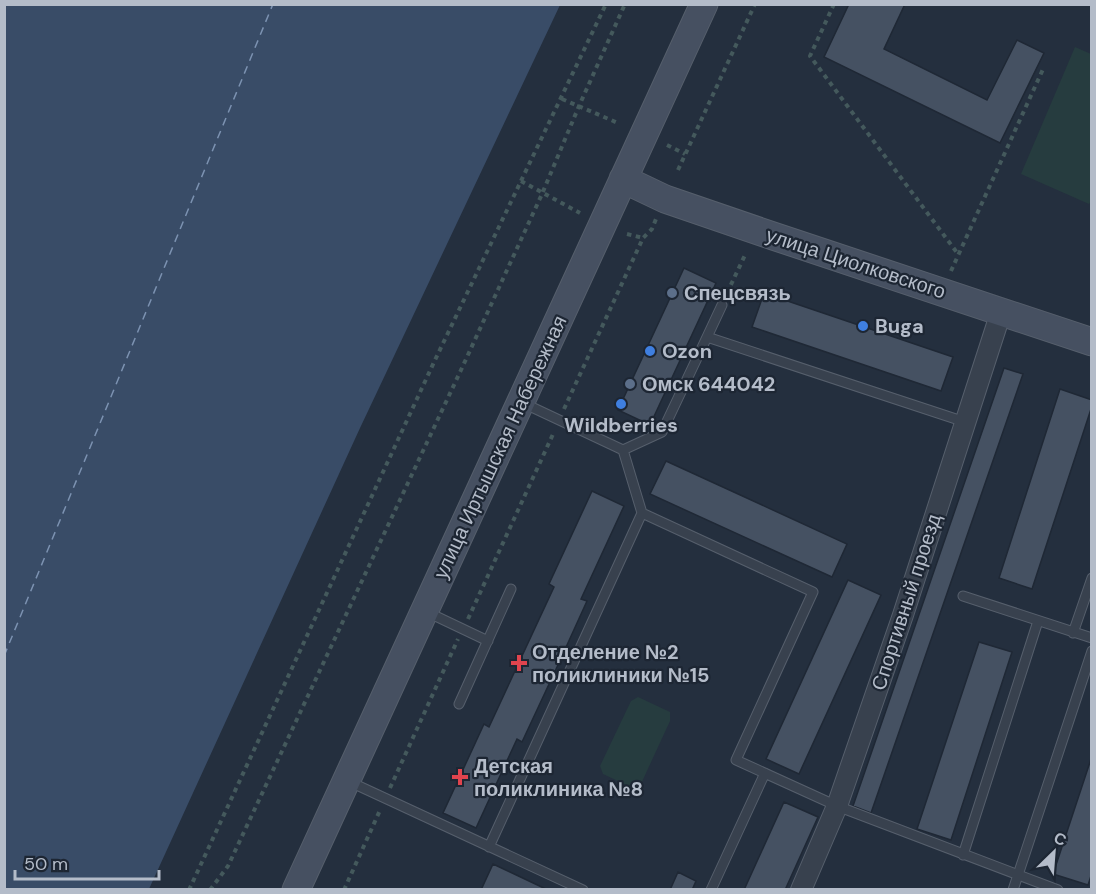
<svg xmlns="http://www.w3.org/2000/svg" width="1096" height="894" viewBox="0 0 1096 894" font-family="'DM Sans',sans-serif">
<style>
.green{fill:#263c3f}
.water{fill:#394c67}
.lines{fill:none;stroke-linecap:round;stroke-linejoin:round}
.ferry{stroke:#7c92b1;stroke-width:1.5;stroke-dasharray:8 6;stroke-linecap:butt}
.building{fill:#455162;stroke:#1f2835;stroke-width:1.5}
.service-casing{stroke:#565f6c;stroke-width:11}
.minor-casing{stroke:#565f6c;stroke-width:22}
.secondary-casing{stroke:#565f6c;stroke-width:29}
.path{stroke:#44595c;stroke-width:4;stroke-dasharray:4.5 4.5;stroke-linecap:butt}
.service{stroke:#38414e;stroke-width:9}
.minor{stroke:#38414e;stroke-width:20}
.secondary{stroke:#465061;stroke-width:27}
.service-dot{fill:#5c6f8a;stroke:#1d2633;stroke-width:2}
.shop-dot{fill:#3f7fe0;stroke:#1d2633;stroke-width:2}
.health-dot{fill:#e0444e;stroke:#1d2633;stroke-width:2}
.labels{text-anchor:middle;stroke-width:4.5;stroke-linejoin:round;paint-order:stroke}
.street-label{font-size:20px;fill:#b4bcc9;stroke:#1d2633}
.poi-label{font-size:20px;font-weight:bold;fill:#b4bcc9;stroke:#1d2633;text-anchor:start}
</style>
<rect width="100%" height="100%" fill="#242f3e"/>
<path class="green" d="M1075 47 1091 54 1092 199 1089 204 1021 174Z
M638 697 670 712V721L640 786 633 788 603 774 600 766 631 701Z"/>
<path class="water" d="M5 4 560 5 360 428 149 889H5Z"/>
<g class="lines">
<path class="ferry" d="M4 656 273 4"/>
</g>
<path class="building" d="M849 4H905L884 49 987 100 1017 40 1044 53 1000 143 824 57Z
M684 268 716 283 650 425 618 410Z
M764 293 953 357 941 391 752 327Z
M1004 368 1023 374 871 813 853 806Z
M1060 389 1092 400V406L1032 589 999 578Z
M666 461 847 544 832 577 650 494Z
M592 491 624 506 581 599 587 601 557 667 522 742 517 739 476 828 443 813 484 724 489 727 554 587 549 584Z
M848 580 881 595 799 774 766 759Z
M979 642 1012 652 951 840 917 829Z
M1092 756V873L1088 885 1053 874Z
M784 802 818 817 785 890H744Z
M493 864 510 872 548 890H481Z
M678 872 696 881 692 890H670Z"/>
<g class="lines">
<g class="service-casing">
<path id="service" d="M707 337 722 305
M623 450 662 432 707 337 965 422
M642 513 813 592 736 760 837 806 1058 890
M963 596 1092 638
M427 612 488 641
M1073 633 1092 578
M459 704 511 589
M348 781 583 890
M489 847 642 513 623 450 523 403
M963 855 1038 621
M711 890 765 773
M1013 890 1092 651"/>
</g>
<g class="minor-casing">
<path id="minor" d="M801 890 837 806 903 615 1001 312"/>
</g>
<g class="secondary-casing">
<path id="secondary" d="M623 179 665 199 773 236 1092 342
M296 890 704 4"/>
</g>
<path class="path" d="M834 4 810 56 958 254
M562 99 618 123
M667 145 685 154
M678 170 755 4
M521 181 580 213
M627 234 643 238
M951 271 1044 67
M727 293 746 253
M564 409 643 238 652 229 656 219
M468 619 554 432
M390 788 458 639
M189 890 435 360 606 4
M210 890 228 866 461 370 542 194 579 106 625 4
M344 890 381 808"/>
<use href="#service" class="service"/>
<use href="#minor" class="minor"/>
<use href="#secondary" class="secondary"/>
</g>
<g class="service-dot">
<circle cx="672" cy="293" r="6"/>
<circle cx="630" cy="384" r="6"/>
</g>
<g class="shop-dot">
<circle cx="863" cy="326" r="6"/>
<circle cx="650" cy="351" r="6"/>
<circle cx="621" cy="404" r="6"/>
</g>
<g class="health-dot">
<path d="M516 654h6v6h6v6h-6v6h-6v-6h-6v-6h6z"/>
<path d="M457 768h6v6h6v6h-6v6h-6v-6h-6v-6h6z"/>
</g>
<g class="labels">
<g class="street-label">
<text transform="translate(856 263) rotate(18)" y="7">улица Циолковского</text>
<text transform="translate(500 447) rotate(-65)" y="7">улица Иртышская Набережная</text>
<text transform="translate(906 602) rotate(-72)" y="7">Спортивный проезд</text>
</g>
<g class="poi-label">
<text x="684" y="300">Спецсвязь</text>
<text x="875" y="333">Buga</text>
<text x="662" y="358">Ozon</text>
<text x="642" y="391">Омск 644042</text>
<text x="621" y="432" text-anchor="middle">Wildberries</text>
<text x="532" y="659">Отделение №2<tspan x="532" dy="23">поликлиники №15</tspan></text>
<text x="474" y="773">Детская<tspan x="474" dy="23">поликлиника №8</tspan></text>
</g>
</g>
<rect width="1096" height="894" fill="none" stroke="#b4bcc9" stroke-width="12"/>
<g transform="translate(1054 852) rotate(25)" stroke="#1d2633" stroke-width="4.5" paint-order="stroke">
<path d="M0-4.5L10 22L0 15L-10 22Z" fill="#b4bcc9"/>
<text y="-9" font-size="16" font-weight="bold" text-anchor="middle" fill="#b4bcc9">С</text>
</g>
<path d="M15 870v9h144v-9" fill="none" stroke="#b4bcc9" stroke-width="3"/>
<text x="24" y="870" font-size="18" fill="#b4bcc9" stroke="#1d2633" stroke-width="4.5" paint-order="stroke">50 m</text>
</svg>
